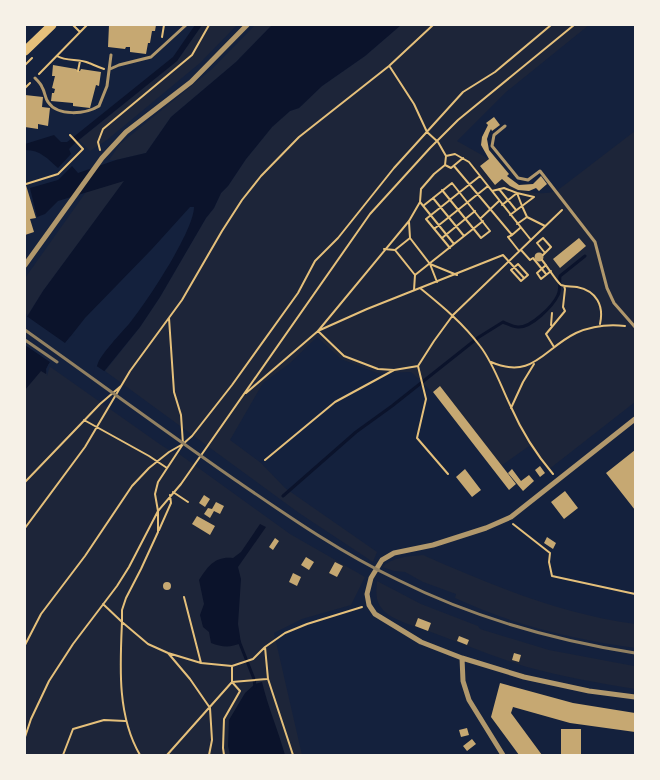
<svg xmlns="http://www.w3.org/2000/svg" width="660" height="780" viewBox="0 0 660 780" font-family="'IBM Plex Sans',sans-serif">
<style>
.green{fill:#1d2539}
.water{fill:#0b132b}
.pier{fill:#14213d}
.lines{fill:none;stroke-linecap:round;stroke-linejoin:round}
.stream{stroke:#0b132b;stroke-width:3}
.building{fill:#c6a872}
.path{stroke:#e5c07b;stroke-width:2}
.service{stroke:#b1986c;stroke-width:3}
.minor{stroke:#b1986c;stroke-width:5}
.secondary{stroke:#e5c07b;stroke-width:9}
.rail{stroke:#918062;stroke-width:3}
</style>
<rect width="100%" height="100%" fill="#14213d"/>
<path class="green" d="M202 25H237L200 63 107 140 90 151 79 140 177 61Z
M255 25H272L236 62 171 117 146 153 116 160H109L120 144 212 69Z
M401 25H589L506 92 457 141 489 159 480 167 495 185 502 179C514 192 543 197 558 190L635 131V402L548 470 529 446 501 466 440 386 432 392 411 372 377 373 341 359 317 337 289 364 263 383 230 440 261 463 285 488 377 552 373 562 299 513 105 371 140 327 160 297 206 218 214 208 221 193 228 186 246 159 272 127 290 111 299 108 322 86 365 56Z
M125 180 43 291 28 315 25 313V278L86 192Z
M25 349 161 445 174 453 175 451 290 534 365 577 351 605 302 619 274 633 302 755H25Z
M423 555C491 585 561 614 635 624V648C572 639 513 625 455 598L456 594 423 582 405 572 394 571 382 567C393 557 409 556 423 555Z
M377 581 421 604 478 626 480 629 549 650 634 666 635 689C599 683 563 677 527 667 494 657 463 644 431 632 418 627 391 620 383 610 375 601 376 592 377 581Z"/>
<path class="water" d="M195 25H202L177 61 75 143 69 149 71 154 58 168C48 159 40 150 26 150L25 144 54 135 61 142H67L71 139 173 57Z
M272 25H401L365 56 322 86 299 108 290 111 272 127 246 159 228 186 221 193 214 208 206 218 160 297 140 327 93 385C95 378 95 370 98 363 102 353 121 333 129 324 146 303 194 231 194 207H190L152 249 85 318 48 365 46 374 41 371 25 390V320L43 291 124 181 58 201 45 214 37 217 30 188 58 180 72 166 78 173 116 160 146 153 171 117 236 62Z
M260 524 266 527 238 567 241 579 238 624 241 643C230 648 222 647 211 643L209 632 203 627 200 615 204 604 199 580C208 566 215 556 233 558L241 552Z
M262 682C268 707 278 730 285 755H230L228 746 229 720 245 693 255 684Z"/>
<path class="pier" d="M25 315 65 343 70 337 75 334 50 366 47 376 46 369 50 362 25 345Z
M95 365 107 373 93 388 91 385Z"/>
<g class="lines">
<path class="stream" d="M283 496 356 432 392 406 479 337 503 322C508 324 513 327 518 327 531 328 553 306 558 295 561 289 559 282 560 276L585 256
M239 641 254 679 255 687"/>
</g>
<path class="building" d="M109 25H156L155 31H152L150 43H148L146 54 130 52V47H126L125 49 108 47Z
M53 65 76 69 78 71H80L81 69 101 72 99 86 96 85 90 108 73 106V103L51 101 52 93H54L55 89 52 88 55 76H52Z
M25 95 43 97 42 107 50 108 48 126 38 124V129L25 127Z
M494 117 500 125 492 131 491 129 489 133 487 139 489 150 509 174 507 176 519 185 533 184 541 176 547 184 539 191 536 188 529 191 518 190 510 186 502 179 495 185 480 166 489 159 481 145 482 137 488 125 486 123Z
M25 182 36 218 30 219 34 232 25 235Z
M579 238 586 246 560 268 553 259Z
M534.5 257a4.5 4.5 0 1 1 9 0a4.5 4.5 0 1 1-9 0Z
M440 386 516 484 509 490 433 392Z
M635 450V510L606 473Z
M540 466 545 473 540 477 535 470Z
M465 469 481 490 472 497 456 477Z
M512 469 521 481 529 475 534 481 523 491 508 473Z
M565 491 578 508 564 519 551 502Z
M204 495 210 499 205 507 199 503Z
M216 502 224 506 220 514 214 511 210 518 204 514 208 508 212 509Z
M197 516 215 526 210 535 192 524Z
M547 537 556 543 553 549 544 543Z
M275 538 279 541 273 550 269 547Z
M306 557 314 562 309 570 301 565Z
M335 562 343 566 337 577 329 573Z
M293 573 301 577 297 586 289 582Z
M163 586a4 4 0 1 1 8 0a4 4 0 1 1-8 0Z
M418 618 431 623 428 631 415 626Z
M459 636 469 640 467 645 457 641Z
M514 653 521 655 519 662 512 660Z
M500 683 573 703 635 713V732L570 723 513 707 511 713 542 755H519L491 717Z
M467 728 469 735 461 737 459 730Z
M561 729H581V755H561Z
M472 739 476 744 467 751 463 746Z"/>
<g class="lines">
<path class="path" d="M73 25 80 32
M162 37 164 25
M57 56C67 62 79 58 89 63 94 65 98 67 104 69
M25 65 32 58
M78 71 80 61
M39 74 87 25
M25 88 30 83
M100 150 98 142 103 129 192 55 209 25
M446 156 455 154 469 162 531 240
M445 165 451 168 463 158
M454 166 512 235 520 228
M26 184 58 174 83 149 70 135
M499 189 516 210
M492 191 504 188 517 193 522 206 510 215
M433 198 464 236
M420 202 454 244
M502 205 517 193 534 197 522 206 527 217 545 226
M423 206 452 183 490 231 481 238 442 190
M481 218 499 201
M409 222 410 238 430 264 437 282
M517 224 527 217
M434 229 488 186
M512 235 508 237 519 251
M442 238 475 211
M450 248 426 219 480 176
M384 249 395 250 410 238
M395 250 415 275 414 290
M521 250 530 260 533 258 546 274
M543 255 551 247 543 238 537 243 545 253
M542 260C547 266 556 281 561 285 566 287 571 286 577 287 597 291 604 306 600 324
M430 264 457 275
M518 264 528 275 521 281 511 270Z
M546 265 537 273 541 279 551 271
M415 275 483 221
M420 288C442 306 463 323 480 346 494 364 501 387 511 407 522 432 536 454 553 474
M169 318 174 392 181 415 183 444 158 482 155 494 158 511V532L141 569 126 598 122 610V622L148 644 168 653 201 663 232 666 253 659 265 647 285 633 307 624 362 607
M551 325 552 313
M320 330 367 309 503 255 524 278
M318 331 409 221 420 202 421 189 434 174 445 165 446 156 438 142 427 132 414 104 390 67
M554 347 546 334 565 311 563 307 565 289 564 286
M491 362C533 380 543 349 576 333 592 326 608 324 625 326
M418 366 434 341 453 315 562 210
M418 366 426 399 417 438 448 474
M246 393 318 331 344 356 378 369 394 370 418 366
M511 408 523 382 534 364
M84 420 149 456 167 468
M265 460 335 402 394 370
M25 482 100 404 121 386
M173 492 188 502
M513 524 550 553 549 562 552 576 635 594
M25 528 85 447 130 371 182 300 222 231 242 200 261 176 299 137 389 66 433 25
M159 530 171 503 170 495
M184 597 201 663
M103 604 122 622C120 666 117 716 140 755
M25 645 41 614 85 556 132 486 149 468 169 452 183 444 192 436 232 385 298 293 315 261 338 238 394 168 463 92 495 72 551 25
M265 647 268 679 293 755
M168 653 190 679 210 708 212 740 209 755
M232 682 267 679
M25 737 31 719 49 681 73 644 117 586 129 567 158 511 181 484 370 214 430 148 458 120 574 25
M63 755 73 729 104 720 125 721
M167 755 232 682V666
M224 755 223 748 224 719 240 691 232 682"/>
<path class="service" d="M110 69 119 65 151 57 186 25
M35 78C38 81 41 84 42 87 45 92 45 98 48 102 58 117 86 114 99 106L107 86 111 55
M505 126 494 135 492 146 518 178 528 180 540 171 595 242 607 288 614 303 635 327"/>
<path class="minor" d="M25 265 102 158 126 132 191 82 247 25
M635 419 511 517 486 528 433 545 394 553 382 560 371 578 367 594 369 605 375 614 421 642 462 658 524 677 589 691 635 697
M462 658 463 681 469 700 503 755"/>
<path class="secondary" d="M25 51 52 25"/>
<path class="rail" d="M25 330C94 379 162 429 231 477 285 514 339 552 398 580 472 617 553 640 635 653
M25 340 57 362"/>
</g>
<rect width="660" height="780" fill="none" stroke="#f6f1e7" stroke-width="52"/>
</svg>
